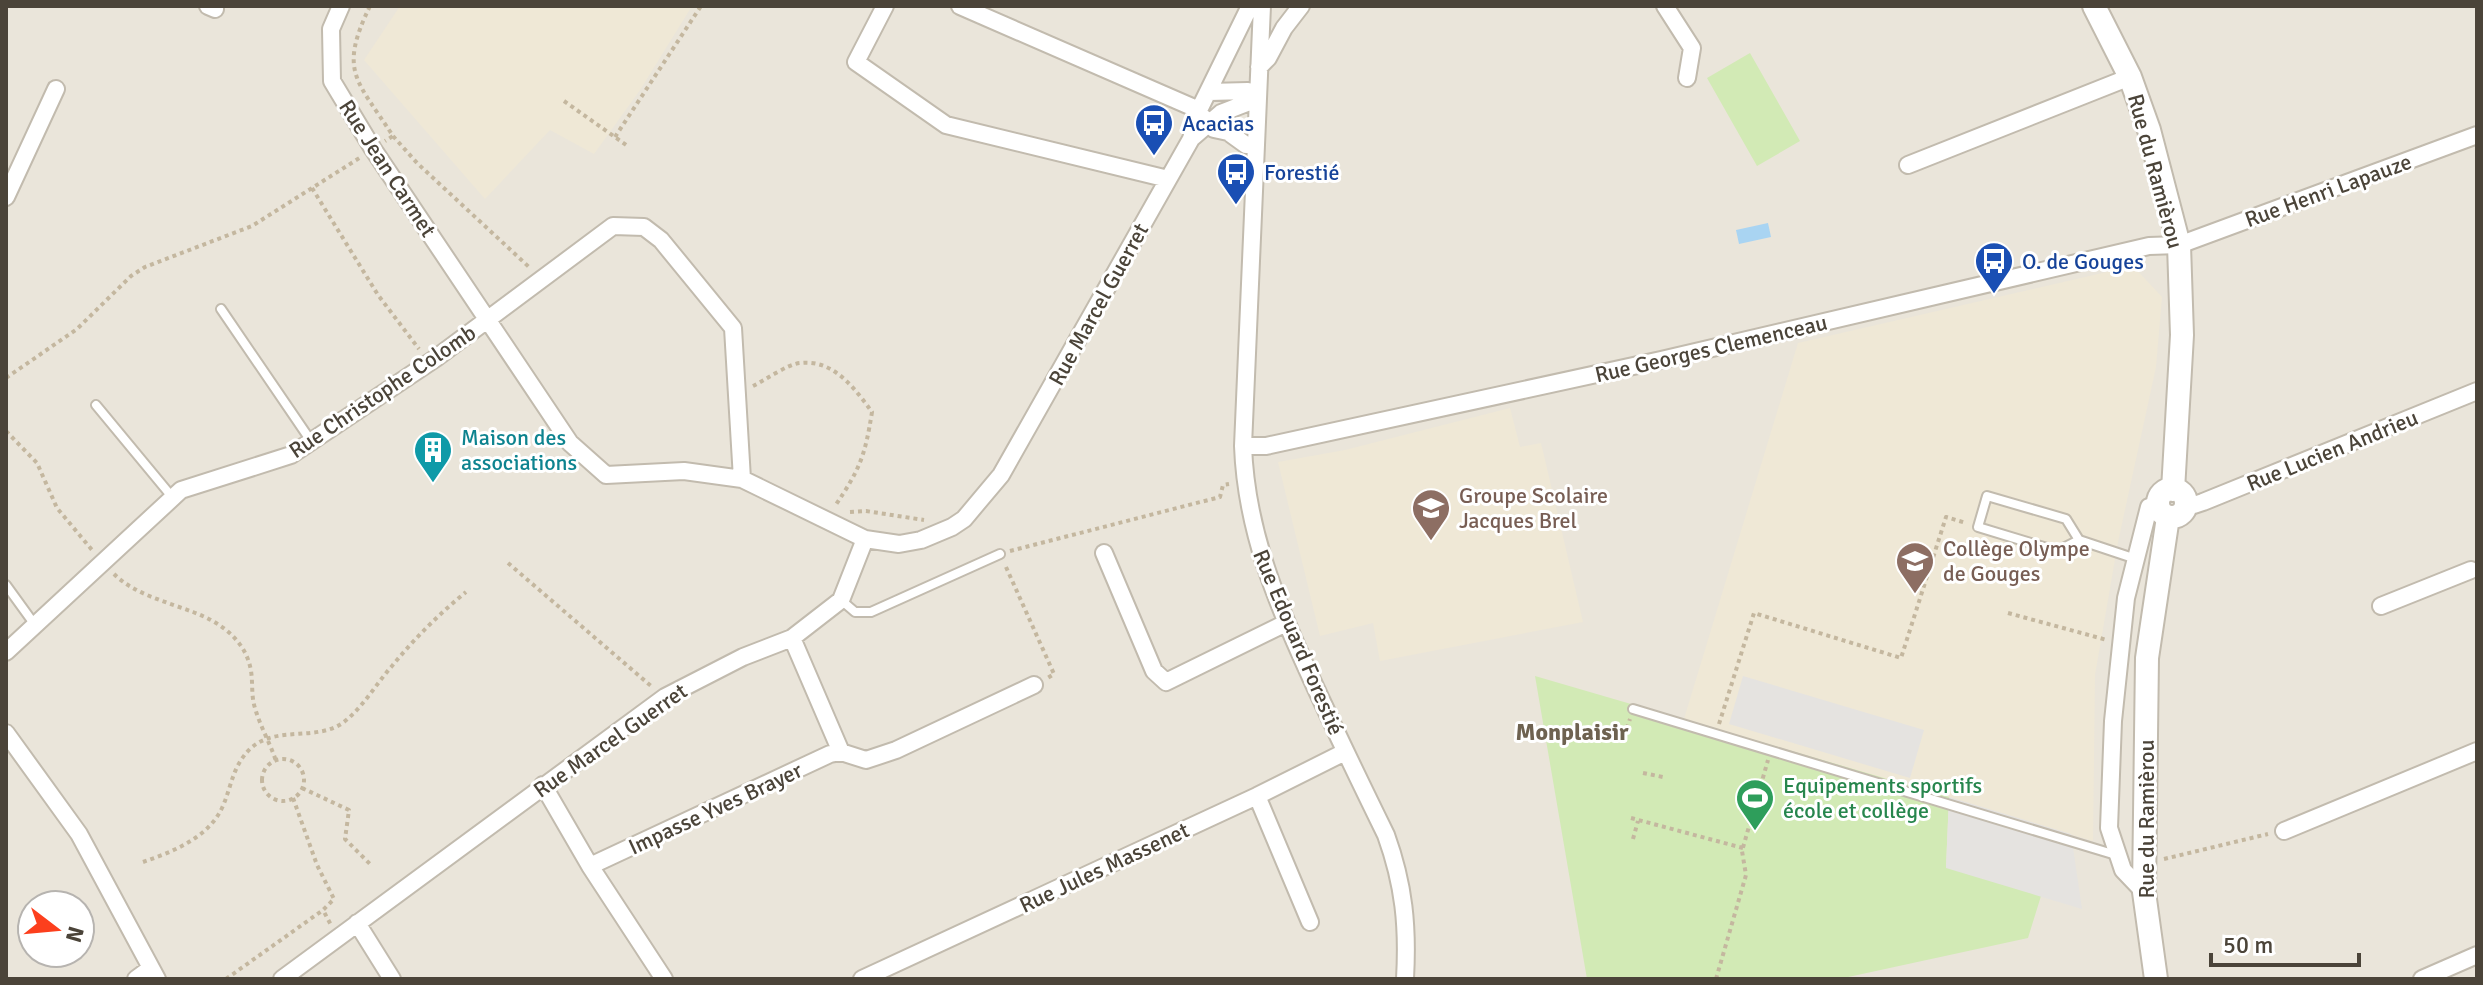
<svg xmlns="http://www.w3.org/2000/svg" width="2483" height="985" viewBox="0 0 2483 985" font-family="Signika,sans-serif">
<style>
.residential{fill:#eae5da;fill-rule:evenodd}
.education{fill:#efe8d6}
.green{fill:#d2eab5}
.parking{fill:#e5e3e0}
.water{fill:#a9d4f2}
.lines{fill:none;stroke-linecap:round;stroke-linejoin:round}
.service-casing{stroke:#c2bbae;stroke-width:12}
.minor-casing{stroke:#c2bbae;stroke-width:20}
.tertiary-casing{stroke:#c2bbae;stroke-width:26}
.path{stroke:#c4b79f;stroke-width:4;stroke-dasharray:4 4;stroke-linecap:butt}
.service{stroke:#fff;stroke-width:8}
.minor{stroke:#fff;stroke-width:16}
.tertiary{stroke:#fff;stroke-width:22}
.labels{text-anchor:middle;stroke-width:6;stroke-linejoin:round;paint-order:stroke}
.transit-label{font-size:22px;fill:#164399;stroke:#fff;text-anchor:start}
.street-label{font-size:22px;fill:#4b4439;stroke:#fff}
.culture-label{font-size:22px;fill:#0d838f;stroke:#fff;text-anchor:start}
.education-label{font-size:22px;fill:#785e54;stroke:#fff;text-anchor:start}
.leisure-label{font-size:22px;fill:#27864d;stroke:#fff;text-anchor:start}
.neighbourhood-label{font-size:24px;font-weight:bold;fill:#6e6250;stroke:#fff}
</style>
<rect width="100%" height="100%" fill="#f6f3ec"/>
<path class="residential" d="M6 6H2477V979H6ZM32 905H80V953H32Z"/>
<path class="education" d="M400 6H692L640 90 594 154 550 130 485 199 364 60Z
M2133 266 2162 297 2156 367 2118 542 2095 675 2093 841 1684 719 1798 343Z
M1510 408 1520 447 1541 443 1583 622 1380 661 1373 623 1320 636 1278 462 1345 450Z"/>
<path class="green" d="M1750 53 1800 141 1757 166 1707 78Z
M1535 676 1949 797 1946 867 2041 896 2028 938 1839 979H1587Z"/>
<path class="parking" d="M1743 676 1924 730 1910 778 1729 724Z
M1949 797 2071 834 2082 909 1946 868Z"/>
<path class="water" d="M1768 223 1771 237 1739 244 1736 230Z"/>
<g class="lines">
<g class="service-casing">
<path id="service" d="M221 309 311 441
M96 405 173 498
M2079 540 2057 551 1978 527 1987 496 2066 519 2079 540 2136 559
M6 585 35 625
M841 600 855 612H871L1000 554
M1633 709 2116 855"/>
</g>
<g class="minor-casing">
<path id="minor" d="M208 6 215 9
M341 6 331 29 332 81 373 149 570 443 606 475 684 471 742 479 865 539 899 544 921 540 952 527 964 519 1001 475 1191 139 1199 110 1250 6
M885 6 856 62 946 125 1168 179
M960 6 1199 110
M1262 6 1243 446C1246 530 1277 604 1312 680 1336 732 1361 784 1386 835 1404 885 1408 926 1405 979
M1665 6 1692 48 1687 78
M1259 67 1268 58 1284 28 1301 6
M1209 92 1248 91 1257 99
M1204 118 1214 129 1228 132 1246 145H1255
M1192 138 1221 113 1257 99
M1908 165 2130 77
M6 197 56 89
M1243 446H1266L1661 360 2149 246 2179 245 2477 135
M2186 504 2194 505 2203 502 2477 391
M1104 553 1154 671 1166 682 1286 623
M2381 606 2471 570
M792 638 841 752 866 760 896 750 1034 685
M6 652 181 490 291 455 436 358 613 226 644 227 661 240 733 328 742 479
M6 733 79 834 157 979
M543 785 590 866 664 979
M1257 796 1310 922
M2284 831 2477 751
M590 866 830 754 841 752
M2144 892 2123 870 2109 828 2113 721 2126 598 2149 507 2158 504
M357 923 392 979
M136 979 151 968
M282 979 665 697 743 657 792 638 841 600 865 539
M862 979 1257 796 1345 752
M2422 979 2477 955"/>
</g>
<g class="tertiary-casing">
<path id="tertiary" d="M2094 6 2130 77 2149 130 2179 245 2182 335 2173 490
M2158 503a14 14 0 1 1 28 0a14 14 0 1 1-28 0Z
M2156 979 2144 892 2147 658 2168 517"/>
</g>
<path class="path" d="M370 6C338 72 357 80 393 136L385 141
M564 101 629 147
M393 136 417 163 529 267
M615 137 701 6
M312 188 378 295 419 349
M6 378 77 329 131 276 145 267 252 226 361 157
M753 386C765 380 788 364 800 363 834 359 855 389 872 412 865 456 860 469 835 506
M6 431 37 463 57 508 92 550
M850 512 866 511 924 520
M1010 551 1220 497 1223 485 1229 484
M508 563 651 686
M1006 567 1054 674 1046 679
M114 574C134 594 167 602 193 612 220 622 246 640 251 671 253 683 251 696 255 708 260 726 270 743 276 761
M2008 613 2107 640
M1719 724 1754 613 1901 658 1946 517 1966 523
M1624 736 1630 719
M262 780a21 21 0 1 1 42 0a21 21 0 1 1-42 0Z
M1643 773 1663 777
M302 788 349 810 345 839 370 864
M293 798 317 865 334 899 323 910 331 925
M1631 818 1743 848
M1633 839 1638 821
M2164 859 2268 834
M143 862C172 852 208 838 222 808 232 786 232 766 251 748 277 725 317 742 344 722 364 706 376 684 392 666 414 639 439 614 466 592
M226 979 323 910
M1716 979 1746 875 1742 851 1768 760"/>
<use href="#service" class="service"/>
<use href="#minor" class="minor"/>
<use href="#tertiary" class="tertiary"/>
</g>
<defs>
<g id="bus-pin" transform="scale(2)"><path d="M0 17L-7.5 6A9.5 9.5 0 1 1 7.5 6Z" fill="#1a4fb4" stroke="#fff"/><path d="M-5-6H5V4H4V6H2V4H-2V6H-4V4H-5ZM-3.5-4V0h7V-4ZM-3.5 1.2v1.5H-2V1.2ZM2 1.2v1.5H3.5V1.2Z" fill="#fff"/></g>
<g id="building-pin" transform="scale(2)"><path d="M0 17L-7.5 6A9.5 9.5 0 1 1 7.5 6Z" fill="#0f9aa8" stroke="#fff"/><path d="M-4-6H4V6H1V3H-1V6H-4ZM-2.5-4.3h1.7v1.8h-1.7ZM.8-4.3h1.7v1.8H.8ZM-2.5-1h1.7V.8h-1.7ZM.8-1h1.7V.8H.8Z" fill="#fff"/></g>
<g id="school-pin" transform="scale(2)"><path d="M0 17L-7.5 6A9.5 9.5 0 1 1 7.5 6Z" fill="#8d6e63" stroke="#fff"/><path d="M0-5L7-2L0 1L-7-2ZM-4 1L0 2.5L4 1V4Q0 6-4 4Z" fill="#fff"/></g>
<g id="stadium-pin" transform="scale(2)"><path d="M0 17L-7.5 6A9.5 9.5 0 1 1 7.5 6Z" fill="#2e9e5b" stroke="#fff"/><path d="M0-5a6.5 5 0 1 0 0 10a6.5 5 0 1 0 0-10ZM-3.5-1.8h7v3.6h-7Z" fill="#fff"/></g>
</defs>
<g fill-rule="evenodd">
<use href="#bus-pin" x="1154" y="123"/>
<use href="#bus-pin" x="1236" y="172"/>
<use href="#bus-pin" x="1994" y="261"/>
<use href="#building-pin" x="433" y="450"/>
<use href="#school-pin" x="1431" y="508"/>
<use href="#school-pin" x="1915" y="561"/>
<use href="#stadium-pin" x="1755" y="798"/>
</g>
<g class="labels">
<g class="transit-label">
<text x="1182" y="131">Acacias</text>
<text x="1264" y="180">Forestié</text>
<text x="2022" y="269">O. de Gouges</text>
</g>
<g class="street-label">
<text transform="translate(388 168) rotate(57)" y="8">Rue Jean Carmet</text>
<text transform="translate(2156 171) rotate(75)" y="8">Rue du Ramièrou</text>
<text transform="translate(2328 190) rotate(-20)" y="8">Rue Henri Lapauze</text>
<text transform="translate(1098 304) rotate(-61)" y="8">Rue Marcel Guerret</text>
<text transform="translate(1711 348) rotate(-13)" y="8">Rue Georges Clemenceau</text>
<text transform="translate(382 391) rotate(-34)" y="8">Rue Christophe Colomb</text>
<text transform="translate(2332 450) rotate(-22)" y="8">Rue Lucien Andrieu</text>
<text transform="translate(1299 642) rotate(67)" y="8">Rue Edouard Forestié</text>
<text transform="translate(610 740) rotate(-35)" y="8">Rue Marcel Guerret</text>
<text transform="translate(715 808) rotate(-25)" y="8">Impasse Yves Brayer</text>
<text transform="translate(2146 819) rotate(-90)" y="8">Rue du Ramièrou</text>
<text transform="translate(1104 867) rotate(-25)" y="8">Rue Jules Massenet</text>
</g>
<g class="culture-label">
<text x="461" y="445">Maison des<tspan x="461" dy="25">associations</tspan></text>
</g>
<g class="education-label">
<text x="1459" y="503">Groupe Scolaire<tspan x="1459" dy="25">Jacques Brel</tspan></text>
<text x="1943" y="556">Collège Olympe<tspan x="1943" dy="25">de Gouges</tspan></text>
</g>
<g class="leisure-label">
<text x="1783" y="793">Equipements sportifs<tspan x="1783" dy="25">école et collège</tspan></text>
</g>
<g class="neighbourhood-label">
<text x="1572" y="740">Monplaisir</text>
</g>
</g>
<rect width="2483" height="985" fill="none" stroke="#4b4439" stroke-width="16"/>
<g transform="translate(56 929) rotate(106)"><circle r="38" fill="#ffffff" stroke="#b7b4b0" stroke-width="2"/>
<path d="M0-6L14 30L0 20L-14 30Z" fill="#fc3f1d"/>
<text y="-12" font-size="22" font-weight="bold" text-anchor="middle" fill="#4b4439">N</text>
</g>
<path d="M2211 953v12h148v-12" fill="none" stroke="#4b4439" stroke-width="4"/>
<text x="2223" y="953" font-size="24" fill="#4b4439" stroke="#ffffff" stroke-width="6" paint-order="stroke">50 m</text>
</svg>
